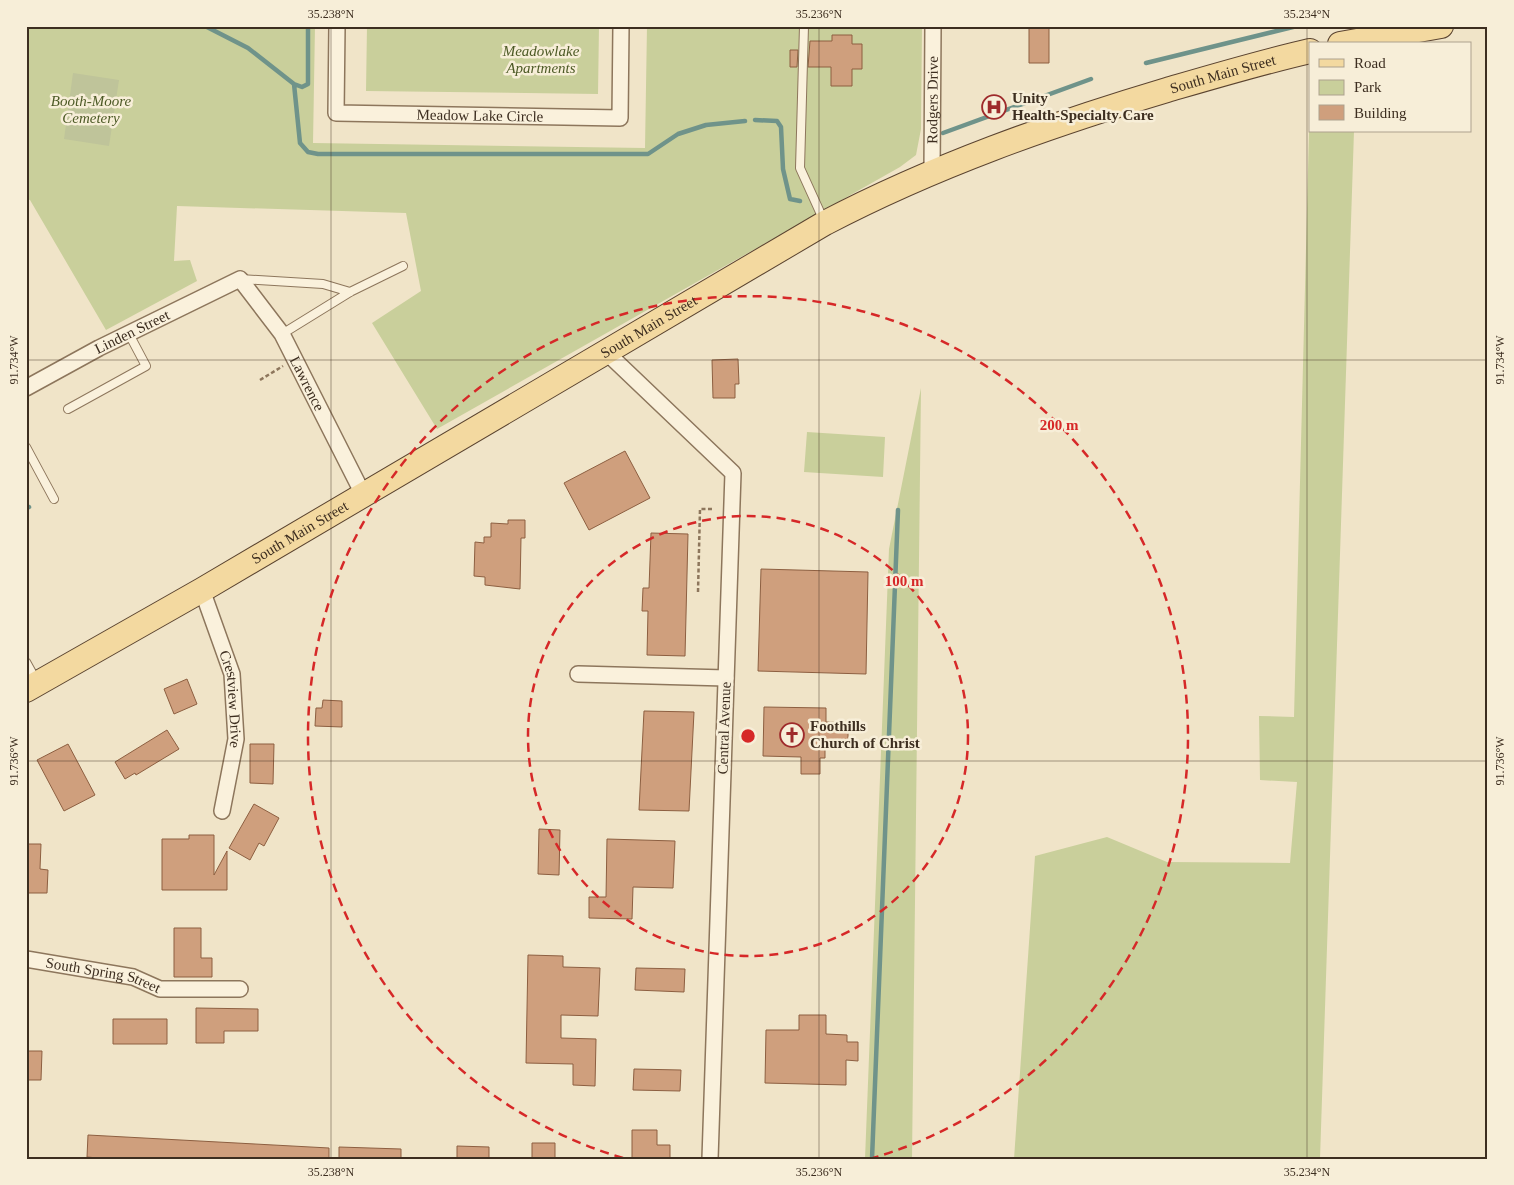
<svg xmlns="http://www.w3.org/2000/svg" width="1514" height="1185" viewBox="0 0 1514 1185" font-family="'Times New Roman',serif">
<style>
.green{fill:#c9cf9b}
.cemetery{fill:#bfc49a}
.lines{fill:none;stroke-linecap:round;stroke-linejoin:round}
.stream{stroke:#6f938a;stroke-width:4.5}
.building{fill:#cf9f7d;stroke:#8d5f41}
.lane-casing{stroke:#8d765c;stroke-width:10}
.street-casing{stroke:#8d765c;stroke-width:18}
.primary-casing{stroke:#5b4430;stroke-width:26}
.path{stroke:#8d765c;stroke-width:2.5;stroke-dasharray:4 2.5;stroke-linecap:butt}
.lane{stroke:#faf1dc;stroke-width:8}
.street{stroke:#faf1dc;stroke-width:15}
.primary{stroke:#f3d9a0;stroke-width:24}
.ticks{fill:none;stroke:#3d2e20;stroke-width:1;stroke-opacity:0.45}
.ring{fill:none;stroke:#d62828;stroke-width:2.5;stroke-dasharray:9 6}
.labels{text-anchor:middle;stroke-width:5;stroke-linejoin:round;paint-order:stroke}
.park-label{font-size:15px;font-style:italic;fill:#4d5a26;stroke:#f7eed8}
.street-label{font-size:15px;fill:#3d2e20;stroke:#f7eed8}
.poi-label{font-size:15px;font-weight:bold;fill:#3d2e20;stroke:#f7eed8;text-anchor:start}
.centre{fill:#d62828;stroke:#f7eed8;stroke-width:2.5}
.ring-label{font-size:15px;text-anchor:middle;font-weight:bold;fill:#d62828;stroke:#f7eed8;stroke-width:5;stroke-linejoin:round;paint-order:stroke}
.neatline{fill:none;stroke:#3d2e20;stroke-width:2}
.ticks-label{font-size:12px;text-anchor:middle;fill:#3d2e20}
</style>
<rect width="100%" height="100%" fill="#f0e4c8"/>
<path class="green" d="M26 26H315L313 143 645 148 647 26H922L921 129 916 155 900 167 437 429 372 323 421 291 406 213 177 206 174 261 190 260 197 281 106 330 30 200 26 199Z
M367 26H599L598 94 366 91Z
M1310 92V131H1354L1320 1159H1014L1035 856 1107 837 1167 862 1290 863 1297 782 1260 780 1259 716 1294 717Z
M921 388 912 1159H865L889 549Z
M807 432 885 437 883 477 804 472Z"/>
<path class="cemetery" d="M73 73 119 80 109 146 64 139Z"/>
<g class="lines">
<path class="stream" d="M205 26 248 48 294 84 302 87 308 84V26
M1146 63 1297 26
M294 84 300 143 308 152 318 154H648L678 134 706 125 745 121
M755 120 777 121 781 127 783 169 790 199 800 201
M943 133 1091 79
M26 509 29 507
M872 1159 898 510"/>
</g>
<path class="building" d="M1029 26H1049V63H1029Z
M832 35H852V44H862V69H852V86H831V67H808L810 41H832Z
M790 50H798L797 67H790Z
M738 359 739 384H735V398H713L712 360Z
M625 451 650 498 589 530 564 483Z
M508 520H525V538H521L520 589 485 585V577L474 576 475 542 484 543V537H491V523L508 524Z
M651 533 688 534 685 656 647 655 648 611H642L643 588H649Z
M761 569 868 572 866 674 758 671Z
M187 679 197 704 174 714 164 689Z
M323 700 342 701V727L315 726 316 708H322Z
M764 707 826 708V722L848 723V747L825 746V758H820V774H801V757L763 756Z
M644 711 694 712 689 811 639 810Z
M167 730 179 749 136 775 135 773 125 779 115 762Z
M68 744 95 795 64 811 37 760Z
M250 744H274L273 784 250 783Z
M254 804 279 818 264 846 259 843 250 860 229 848Z
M539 829 560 830 559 875 538 874Z
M189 835H214V875L227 851V890H162V839H189Z
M607 839 675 841 673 888 633 887 632 919 589 918V897H606Z
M26 844H41L40 869 48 870 47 893H26Z
M174 928H201V958H212V977H174Z
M528 955 563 956V967L600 968 598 1016 561 1015V1038L596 1039 595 1086 573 1085V1064L526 1063Z
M636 968 685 969 684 992 635 990Z
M196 1008 258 1009V1031H224V1043H196Z
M799 1015H826V1034L847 1035V1042H858V1061L846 1060V1085L765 1083 766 1030H799Z
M113 1019H167V1044H113Z
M26 1051H42L41 1080H26Z
M634 1069 681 1070 680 1091 633 1090Z
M632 1130H657V1145H670V1159H632Z
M88 1135 329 1148V1159H109L87 1157Z
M532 1143H555V1159H532Z
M457 1146 489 1147V1159H457Z
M339 1147 401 1149V1159H339Z"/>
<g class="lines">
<g class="lane-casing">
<path id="lane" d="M804 26 800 168 824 221
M240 279 323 284 350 292
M282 334 350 292 403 266
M68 409 146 366 129 334
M26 447 54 499
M26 662 36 680"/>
</g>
<g class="street-casing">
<g id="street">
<path id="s1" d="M337 26 336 113 620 118 621 26"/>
<path id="s2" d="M932 172 933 26"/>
<path d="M605 351 733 473 710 1159"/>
<path id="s3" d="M26 388 99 348 240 279 282 334 363 494"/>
<path id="s4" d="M202 590 232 674 236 739 222 811"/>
<path d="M578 674 726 678"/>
<path id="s5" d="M26 959 133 977 160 989H240"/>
</g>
</g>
<g class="primary-casing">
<g id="primary">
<path d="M1340 44 1441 26"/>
<path id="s6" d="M26 690 202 590 825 223C934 166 1050 125 1167 90 1215 76 1262 62 1310 51"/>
</g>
</g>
<path class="path" d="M260 380 283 366
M698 592 700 509H714"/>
<use href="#lane" class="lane"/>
<use href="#street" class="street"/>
<use href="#primary" class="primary"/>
</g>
<path class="ticks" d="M331 26V1159M819 26V1159M1307 26V1159M26 360H1488M26 761H1488"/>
<g class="ring">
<circle cx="748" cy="736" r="220"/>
<path d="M623 1158A440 440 0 1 1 873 1158"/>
</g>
<defs>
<g id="hospital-ring" transform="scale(1.25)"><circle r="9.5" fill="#f7eed8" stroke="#9e2a2b" stroke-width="1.5"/><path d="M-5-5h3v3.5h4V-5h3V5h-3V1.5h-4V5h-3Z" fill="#9e2a2b"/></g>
<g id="church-ring" transform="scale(1.25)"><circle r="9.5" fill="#f7eed8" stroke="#9e2a2b" stroke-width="1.5"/><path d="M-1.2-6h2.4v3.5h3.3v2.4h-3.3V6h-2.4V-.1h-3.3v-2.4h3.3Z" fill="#9e2a2b"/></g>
</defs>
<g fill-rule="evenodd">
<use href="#hospital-ring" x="994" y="107"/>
<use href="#church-ring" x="792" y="735"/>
</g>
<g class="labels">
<g class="park-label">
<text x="541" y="56">Meadowlake<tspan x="541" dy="17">Apartments</tspan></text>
<text x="91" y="106">Booth-Moore<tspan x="91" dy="17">Cemetery</tspan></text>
</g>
<g class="street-label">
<text dy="5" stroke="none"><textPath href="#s6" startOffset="1351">South Main Street</textPath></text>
<text dy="5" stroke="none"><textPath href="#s2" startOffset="72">Rodgers Drive</textPath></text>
<text dy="5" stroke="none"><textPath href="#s1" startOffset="231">Meadow Lake Circle</textPath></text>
<text dy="5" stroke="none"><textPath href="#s6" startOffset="721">South Main Street</textPath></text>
<text dy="5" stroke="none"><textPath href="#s3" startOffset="120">Linden Street</textPath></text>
<text dy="5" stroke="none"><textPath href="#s3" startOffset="365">Lawrence</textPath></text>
<text dy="5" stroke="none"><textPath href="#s6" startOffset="316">South Main Street</textPath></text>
<text dy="5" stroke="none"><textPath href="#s4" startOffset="114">Crestview Drive</textPath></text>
<text transform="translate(724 728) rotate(-88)" y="5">Central Avenue</text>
<text dy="5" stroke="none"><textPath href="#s5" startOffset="79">South Spring Street</textPath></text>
</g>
<g class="poi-label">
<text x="1012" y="103">Unity<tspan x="1012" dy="17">Health-Specialty Care</tspan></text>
<text x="810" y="731">Foothills<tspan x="810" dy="17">Church of Christ</tspan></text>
</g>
</g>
<circle cx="748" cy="736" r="8" class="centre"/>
<g class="ring-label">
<text x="1059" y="430">200 m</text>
<text x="904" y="586">100 m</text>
</g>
<rect width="1514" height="1185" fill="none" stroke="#f7eed8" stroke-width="55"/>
<rect x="1309" y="42" width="162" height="90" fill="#f7eed8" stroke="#ada18e"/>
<rect x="1319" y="59" width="25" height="8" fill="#f3d9a0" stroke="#ada18e"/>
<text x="1354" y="68" font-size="15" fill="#3d2e20">Road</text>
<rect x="1319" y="80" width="25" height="15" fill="#c9cf9b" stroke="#ada18e"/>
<text x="1354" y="92" font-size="15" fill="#3d2e20">Park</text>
<rect x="1319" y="105" width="25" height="15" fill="#cf9f7d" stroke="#ada18e"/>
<text x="1354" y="118" font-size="15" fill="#3d2e20">Building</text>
<rect x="28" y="28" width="1458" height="1130" class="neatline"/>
<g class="ticks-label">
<text x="331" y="18">35.238°N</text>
<text x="819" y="18">35.236°N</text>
<text x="1307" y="18">35.234°N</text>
<text transform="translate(1500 360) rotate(-90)" y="4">91.734°W</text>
<text transform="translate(14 360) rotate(-90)" y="4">91.734°W</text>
<text transform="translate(1500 761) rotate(-90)" y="4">91.736°W</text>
<text transform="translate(14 761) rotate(-90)" y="4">91.736°W</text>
<text x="331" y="1176">35.238°N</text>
<text x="819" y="1176">35.236°N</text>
<text x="1307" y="1176">35.234°N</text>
</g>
</svg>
